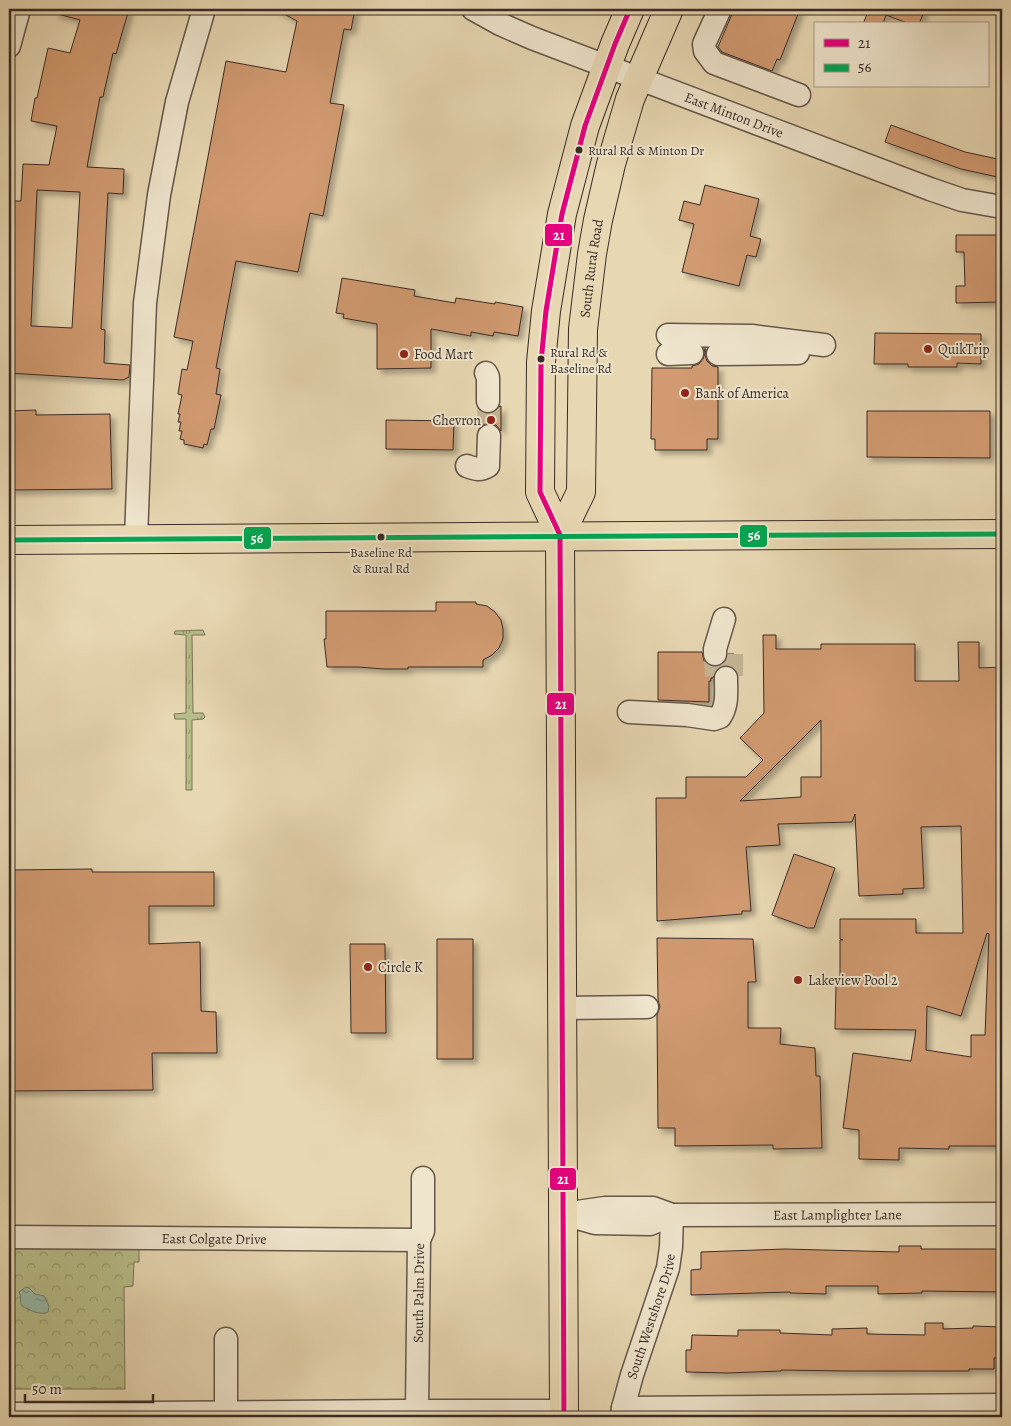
<svg xmlns="http://www.w3.org/2000/svg" width="1011" height="1426" viewBox="0 0 1011 1426" font-family="Alegreya,serif">
<style>
.grass{fill:url(#grass-tufts);stroke:#787458}
.forest{fill:url(#forest-crowns);stroke:#787458}
.water{fill:url(#water-ripples);stroke:#718175}
.building{fill:#d19a71;stroke:#382b26;fill-rule:evenodd;filter:url(#shadow)}
.lines{fill:none;stroke-linecap:round;stroke-linejoin:round}
.minor-tunnel{stroke:#c4b596;stroke-width:22;stroke-dasharray:22 11;stroke-linecap:butt}
.minor-casing{stroke:#645649;stroke-width:25}
.major-casing{stroke:#382b26;stroke-width:30}
.minor{stroke:#efe5cd;stroke-width:22}
.major{stroke:#e7d7b2;stroke-width:28}
.bus-1-casing{stroke:#efe5cd;stroke-width:9}
.bus-2-casing{stroke:#efe5cd;stroke-width:9}
.bus-1{stroke:#e5007d;stroke-width:5}
.bus-2{stroke:#00a651;stroke-width:5}
.bus-dot{fill:#382b26;stroke:#efe5cd;stroke-width:2}
.poi-dot{fill:#8f2418;stroke:#efe5cd;stroke-width:2}
.labels{text-anchor:middle;stroke-width:4;stroke-linejoin:round;paint-order:stroke}
.bus-label{font-size:13px;fill:#382b26;stroke:#efe5cd;text-anchor:start}
.street-label{font-size:14px;fill:#382b26;stroke:#efe5cd}
.poi-label{font-size:14px;fill:#382b26;stroke:#efe5cd;text-anchor:start}
.line-badge{stroke:#efe5cd;stroke-width:2}
.badge-label{font-size:14px;text-anchor:middle;font-weight:bold;fill:#fff}
</style>
<defs>
<pattern id="grass-tufts" width="24" height="20" patternUnits="userSpaceOnUse" patternTransform="scale(1.25)"><rect width="24" height="20" fill="#b8be8a"/><path d="M3 7l-1-3M5 7V3M7 7l1-3M15 17l-1-3M17 17v-4M19 17l1-3" fill="none" stroke="#979b71"/></pattern>
<pattern id="forest-crowns" width="20" height="18" patternUnits="userSpaceOnUse" patternTransform="scale(1.25)"><rect width="20" height="18" fill="#b8be8a"/><path d="M2 6a3 3 0 1 1 6 0M12 15a3 3 0 1 1 6 0" fill="none" stroke="#979b71"/></pattern>
<pattern id="water-ripples" width="26" height="14" patternUnits="userSpaceOnUse" patternTransform="scale(1.25)"><rect width="26" height="14" fill="#97baa9"/><path d="M2 4q2-2 4 0t4 0M15 11q2-2 4 0t4 0" fill="none" stroke="#7c9789"/></pattern>
<filter id="shadow"><feDropShadow dx="4.5" dy="4.5" stdDeviation="2.5" flood-color="#0004"/></filter>
</defs>
<rect width="100%" height="100%" fill="#e7d7b2"/>
<filter id="stains"><feTurbulence type="fractalNoise" baseFrequency=".004" numOctaves="4"/><feColorMatrix values="0 0 0 0 .2 0 0 0 0 .09 0 0 0 0 .02 0 0 0 .5 -.17"/></filter>
<radialGradient id="worn" r=".72"><stop offset=".6" stop-color="#630" stop-opacity="0"/><stop offset="1" stop-color="#630" stop-opacity=".3"/></radialGradient>
<path class="grass" d="M203 630 205 635H192L193 713H203L205 717 203 719 192 720V790H186V719H175L174 714 186 713V635L174 634 175 631Z"/>
<path class="forest" d="M139 1248V1262H134L133 1286 124 1287 125 1389H9V1249Z"/>
<path class="water" d="M26 1287 29 1288 35 1294 44 1296 49 1306 48 1312C41 1316 29 1310 22 1306 19 1302 22 1297 19 1292Z"/>
<path class="building" d="M55 9H129L116 54 113 53 103 97H100L87 167 124 169 123 194 108 193 101 329 105 330 104 363 130 365 129 377 123 380 9 373V325L14 201H21L23 164 49 165 57 126 31 121 35 98H37L48 48 70 53 80 20 54 13ZM37 190 80 192 72 328 31 326Z
M275 9H355L351 30 344 29 330 103 344 105 323 216 310 213 298 272 236 261 216 368 220 369 216 394 221 395 214 429H211L207 445 204 444 203 448 184 444V440L180 439 182 431H179L181 422H178L180 414H178L182 395 178 394 182 369 187 370 193 341 174 337 226 61 286 72 297 21Z
M733 9H800L780 60 777 59 772 71 722 52 718 47 732 14Z
M869 9H925L919 24H910L886 15 883 24H863Z
M891 125 965 152 1002 160V178L961 169 885 142Z
M705 185 759 199 750 236 761 239 756 257 747 255 739 286 682 272 694 224 679 220 684 201 700 205Z
M956 235H1002V302L956 303V286H965L964 252H956Z
M342 278 415 290 414 296 455 303 456 298 495 304V302L523 307 518 336 494 332 493 336 471 332V336L431 329V368L377 369V324L343 318 344 314 336 313Z
M875 333 981 334V364L957 363V367H908V364H874Z
M704 349H706L705 355 707 361 712 366 718 367V439H707V450H655V439H651L652 368H692V366L699 364 703 359 705 353Z
M500 406H501V431L496 425 490 423 481 426V412L488 414 494 413Z
M36 410V415L110 414 112 489 9 490V411Z
M867 411H990V458L867 457Z
M386 420 454 421 453 450 386 449Z
M436 602H476V604L487 606 495 612 501 620 503 629V639L499 648 492 655 483 660V667H408V669H384L358 667H327L324 639H326V611H436Z
M763 635H776V649H821V644H915V681H959L958 642H979V668L1002 667V1146H949V1149L899 1148V1160L859 1159V1130L843 1128 853 1053 911 1061 916 1030 835 1029 836 984H840V940H843L840 939V919H916V933H963L961 826 921 827 924 888 903 889V894L859 896 855 814 852 822 778 824 780 845 746 847 751 911H742V914L657 921 656 798H686V777H746L763 760 740 738 764 713ZM821 720V777H801V797L740 801ZM987 933 989 934 985 1035H971V1057L926 1050 927 1006 961 1016Z
M658 652H702L704 661 709 666 715 667 722 665 727 660 728 654H734V668L725 665 720 667 715 671 713 678H711V681H709V702L658 700Z
M794 854 835 868 814 928H808L772 915Z
M92 869V872H214V906H149V944L200 942 201 1011 216 1012 217 1053H152L153 1090 9 1091V870Z
M657 938 753 939 756 982H748V1028H781L780 1044 815 1048 816 1076H820L822 1148 773 1149V1145L675 1146V1128H658L657 1015 660 1007 658 1000Z
M437 939H473V1059H437Z
M350 944H385L386 1033H351Z
M899 1246H921V1249H1002V1292L922 1291V1293L878 1294V1286H826V1294L790 1293V1292L691 1295V1270L701 1269V1252L785 1249 899 1252Z
M925 1323H943V1329L973 1328V1326L1002 1327V1358H994V1369H969V1371H846L781 1370V1371L727 1373 686 1372V1350H691L692 1335 738 1336V1330H780V1333L832 1335V1329L867 1328V1334L925 1335Z"/>
<g class="lines">
<path class="minor-tunnel" d="M488 401 489 436
M715 654 716 678
M732 654V678"/>
<g class="minor-casing">
<g id="minor">
<path id="s1" d="M473 9 500 24 532 38 930 189 962 200 1002 207"/>
<path d="M720 9 704 44 705 51 714 63 799 95"/>
<path d="M9 46 19 9"/>
<path d="M668 335 752 336 824 345"/>
<path d="M668 354 692 353"/>
<path d="M718 354 798 353"/>
<path d="M486 373 488 377V401"/>
<path d="M467 466C475 469 480 471 488 466L489 436"/>
<path d="M136 538 145 303 159 195 177 102 204 9"/>
<path d="M715 654V649L724 619"/>
<path d="M629 712 687 715 714 719 720 717C728 705 726 692 726 678"/>
<path d="M562 1008 647 1007"/>
<path id="s2" d="M563 1214 605 1208H653L672 1215 1002 1214"/>
<path d="M581 1219 595 1223 650 1224 672 1215"/>
<path id="s3" d="M9 1237 419 1240"/>
<path d="M226 1339V1412"/>
<path d="M623 1408 1002 1405"/>
<path id="s4" d="M417 1411 419 1240 423 1231V1178"/>
<path d="M9 1414 405 1411H564"/>
<path id="s5" d="M622 1417 623 1408 632 1375 668 1268 671 1247 672 1215"/>
</g>
</g>
<g class="major-casing">
<g id="major">
<path id="s6" d="M560 535 581 492 583 329 592 254 598 220 611 164 630 99 669 9"/>
<path d="M9 540C340 536 671 537 1002 534"/>
<path d="M564 1417 560 535 540 492 541 362 546 311 562 214 585 126 615 44 630 9"/>
</g>
</g>
<use href="#minor" class="minor"/>
<use href="#major" class="major"/>
<g class="bus-1-casing">
<path id="bus-1" d="M564 1417 560 535 540 492 541 362 546 311 562 214 585 126 615 44 630 9"/>
</g>
<g class="bus-2-casing">
<path id="bus-2" d="M9 540C340 536 671 537 1002 534"/>
</g>
<use href="#bus-1" class="bus-1"/>
<use href="#bus-2" class="bus-2"/>
</g>
<g class="bus-dot">
<circle cx="579" cy="150" r="4.5"/>
<circle cx="541" cy="359" r="4.5"/>
<circle cx="381" cy="537" r="4.5"/>
</g>
<g class="poi-dot">
<circle cx="928" cy="349" r="5"/>
<circle cx="404" cy="354" r="5"/>
<circle cx="685" cy="393" r="5"/>
<circle cx="491" cy="420" r="5"/>
<circle cx="368" cy="967" r="5"/>
<circle cx="798" cy="980" r="5"/>
</g>
<g class="labels">
<g class="bus-label">
<text x="588" y="155">Rural Rd &amp; Minton Dr</text>
<text x="550" y="357">Rural Rd &amp;<tspan x="550" dy="16">Baseline Rd</tspan></text>
<text x="381" y="557" text-anchor="middle">Baseline Rd<tspan x="381" dy="16">&amp; Rural Rd</tspan></text>
</g>
<g class="street-label">
<text dy="5" stroke="none"><textPath href="#s1" startOffset="282">East Minton Drive</textPath></text>
<text dy="5" stroke="none"><textPath href="#s6" startOffset="272">South Rural Road</textPath></text>
<text dy="5" stroke="none"><textPath href="#s2" startOffset="276">East Lamplighter Lane</textPath></text>
<text dy="5" stroke="none"><textPath href="#s3" startOffset="205">East Colgate Drive</textPath></text>
<text dy="5" stroke="none"><textPath href="#s4" startOffset="118">South Palm Drive</textPath></text>
<text dy="5" stroke="none"><textPath href="#s5" startOffset="105">South Westshore Drive</textPath></text>
</g>
<g class="poi-label">
<text x="938" y="354">QuikTrip</text>
<text x="414" y="359">Food Mart</text>
<text x="695" y="398">Bank of America</text>
<text x="481" y="425" text-anchor="end">Chevron</text>
<text x="378" y="972">Circle K</text>
<text x="808" y="985">Lakeview Pool 2</text>
</g>
</g>
<g class="line-badge">
<rect x="544" y="223" width="29" height="24" rx="5" fill="#e5007d"/>
<rect x="739" y="524" width="29" height="24" rx="5" fill="#00a651"/>
<rect x="243" y="526" width="29" height="24" rx="5" fill="#00a651"/>
<rect x="546" y="692" width="29" height="24" rx="5" fill="#e5007d"/>
<rect x="549" y="1167" width="28" height="24" rx="5" fill="#e5007d"/>
</g>
<g class="badge-label">
<text x="559" y="240">21</text>
<text x="754" y="540">56</text>
<text x="257" y="543">56</text>
<text x="561" y="709">21</text>
<text x="563" y="1184">21</text>
</g>
<rect width="1011" height="1426" fill="none" stroke="#e7d7b2" stroke-width="30"/>
<rect x="10" y="10" width="991" height="1406" fill="none" stroke="#382b26" stroke-width="2.5"/>
<rect x="15" y="15" width="981" height="1396" fill="none" stroke="#382b26"/>
<rect x="814" y="22" width="175" height="65" fill="#efe5cd" stroke="#a69b8a"/>
<rect x="824" y="39" width="25" height="8" fill="#e5007d" stroke="#a69b8a"/>
<text x="858" y="48" font-size="15" fill="#382b26">21</text>
<rect x="824" y="64" width="25" height="8" fill="#00a651" stroke="#a69b8a"/>
<text x="858" y="72" font-size="15" fill="#382b26">56</text>
<path d="M25 1394v8h128v-8" fill="none" stroke="#382b26" stroke-width="2.5"/>
<text x="32" y="1394" font-size="15" fill="#382b26" stroke="#efe5cd" stroke-width="4" paint-order="stroke">50 m</text>
<rect width="100%" height="100%" filter="url(#stains)"/>
<rect width="100%" height="100%" fill="url(#worn)"/>
</svg>
